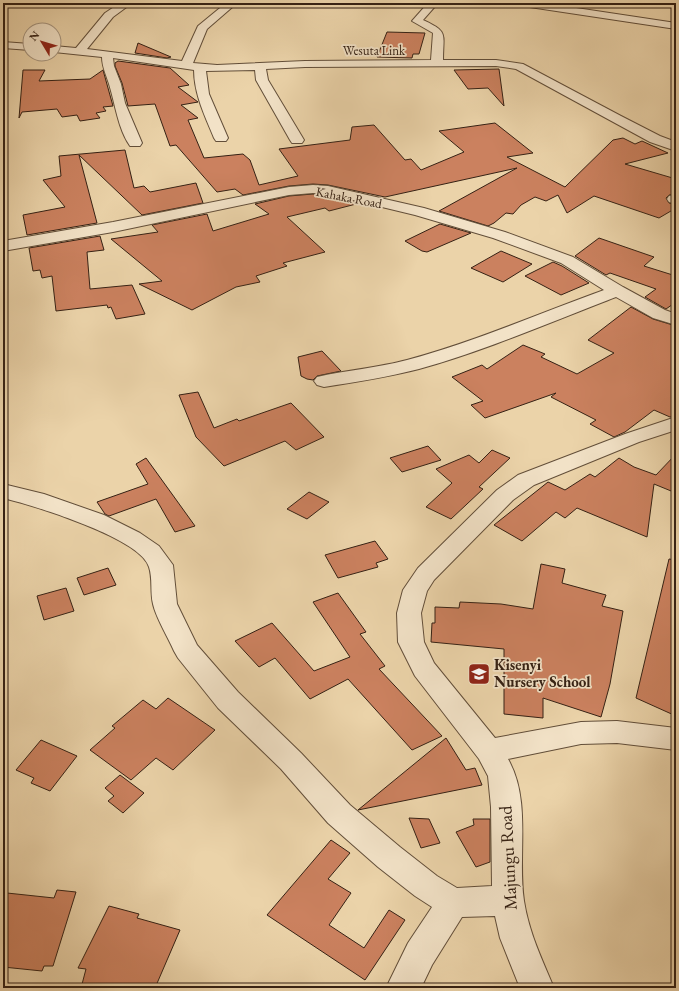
<svg xmlns="http://www.w3.org/2000/svg" width="679" height="991" viewBox="0 0 679 991" font-family="'EB Garamond',serif">
<style>
.building{fill:#cb815f;stroke:#352114}
.lines{fill:none;stroke-linecap:round;stroke-linejoin:round}
.minor-casing{stroke:#624e39;stroke-width:2}
.minor{fill:#f2e2c7;fill-rule:evenodd}
.labels{text-anchor:middle;stroke-width:3.5;stroke-linejoin:round;paint-order:stroke}
.far-street-label{font-size:13px;fill:#352114;stroke:#f2e2c7}
.poi-label{font-size:15px;font-weight:bold;fill:#352114;stroke:#f2e2c7;text-anchor:start}
.near-street-label{font-size:18px;fill:#352114;stroke:#f2e2c7}
</style>
<rect width="100%" height="100%" fill="#ebd3a9"/>
<filter id="stains"><feTurbulence type="fractalNoise" baseFrequency=".005" numOctaves="4"/><feColorMatrix values="0 0 0 0 .2 0 0 0 0 .09 0 0 0 0 .02 0 0 0 .5 -.17"/></filter>
<radialGradient id="worn" r=".72"><stop offset=".6" stop-color="#630" stop-opacity="0"/><stop offset="1" stop-color="#630" stop-opacity=".3"/></radialGradient>
<path class="building" d="M387 32 425 33 419 54H413L412 58 377 57Z
M138 43 171 57 167 58 135 53Z
M118 61 170 68 189 85 178 87 198 102 181 105 198 118 188 120 204 158 243 154 250 160 259 185 298 176 279 149 350 140 352 127 374 125 405 160 411 159 421 170 464 152 439 131 495 123 533 153 507 157 565 187 613 140 623 138 635 144 642 141 668 153 625 164 676 179V194L669 195 666 198 669 203 676 205V208L659 218 594 196 567 213 558 195 546 201 535 197 521 205 513 214 506 213 494 223 488 226 439 211 517 168 385 197 328 185 313 184 289 186 243 195 235 189 217 192 176 145 170 146 155 104 128 106 122 83 115 66V63Z
M499 69 504 106 488 88 468 89 454 70Z
M23 70H45L39 81 90 79 103 70 113 106 103 107 106 111 96 113 100 118 80 121 77 115 62 117 57 109 22 112 19 118Z
M125 150 134 188 144 186 150 192 196 183 203 203 142 215 79 155 97 223 27 235 23 215 65 207 43 180 61 176 59 156Z
M313 194 328 195 360 203 329 211 325 208 287 217 325 252 283 263 287 266 256 276 260 282 236 287 192 310 139 284 162 281 111 239 158 232 152 225 207 214 213 231 269 214 255 204 289 196Z
M440 224 471 233 427 252 422 251 405 241Z
M100 236 104 250 87 252 90 289 132 285 145 314 116 319 111 307 108 308 107 305 56 311 52 276 42 278 40 270 33 271 29 248Z
M599 238 654 257 644 266 676 276V302L666 309 645 297 656 289 610 273 606 275 575 256Z
M501 251 532 264 503 282 471 268Z
M553 262 562 266 589 283 561 295 525 276Z
M631 307 653 319 676 326V416L670 417 654 410 625 432 614 437 590 424 596 420 551 397 556 393 485 418 471 405 483 401 452 377 482 365 487 369 523 345 545 354 541 357 577 374 614 353 588 340Z
M322 351 341 371 317 376 313 380 307 379 301 376 298 357Z
M198 392 214 428 237 419 239 421 291 403 324 437 296 450 285 441 224 466 196 437 179 395Z
M428 446 441 460 402 472 390 458Z
M492 450 510 458 479 487 483 489 451 519 426 507 452 483 436 469 469 455 479 463Z
M676 454V493L654 484 647 537 577 508 565 518 556 512 522 541 494 525 548 482 565 490 590 474 595 477 619 458 634 467 656 475Z
M146 458 172 494 195 526 175 532 156 499 109 516 105 514 97 502 148 484 136 464Z
M309 492 329 502 307 519 287 509Z
M375 541 388 559 376 563 378 567 338 578 325 555Z
M669 559 676 560V716L636 698Z
M541 564 565 569 562 583 606 595 602 606 623 611 610 684 601 717 543 698V718L504 714V649L431 642 432 623H435V607L459 608 460 602 501 604 533 609Z
M108 568 116 585 84 595 77 578Z
M66 588 74 611 44 620 37 596Z
M338 593 366 632 360 634 385 666 379 669 442 736 412 750 348 679 310 699 275 658 259 667 235 641 272 623 314 671 350 657 313 602Z
M168 698 215 730 173 770 156 758 131 780 90 750 115 728 112 726 143 700 156 709Z
M446 738 466 770 475 768 482 785 358 810Z
M41 740 77 756 50 791 31 783 34 778 16 770Z
M120 775 144 793 123 813 108 801 114 796 105 788Z
M409 818 429 819 440 843 421 848Z
M473 819H490V862L476 867 456 832 474 825Z
M331 840 350 853 328 879 351 893 329 925 364 948 389 910 405 920 365 980 267 915Z
M57 890 76 892 53 966H44L42 971 3 967V905L7 893 54 898Z
M109 906 139 914 137 918 180 930 155 988H81L86 969 78 968Z"/>
<g class="lines">
<g class="minor-casing">
<path id="minor" d="M120 3H132L113 17 87 49 182 61 198 26 226 3H237L207 29 193 63 217 65 305 61 431 60 433 33 412 21 428 3H438L423 20C449 32 443 33 443 60H496L523 64 621 116 660 136 676 142V151L650 142 516 69 496 66 305 67 266 69 268 80 304 140 302 143H292L290 140 256 80 255 70 206 71 209 94 228 138 226 141H216L214 138C205 116 194 94 194 70L113 58 114 66 121 84 125 103 142 143 140 146H130C118 129 115 103 109 84 106 74 102 67 102 57L54 52V46L76 48 105 13Z
M518 3H543L676 23V29L523 6Z
M3 42 30 44V50L3 48Z
M313 185 328 186 424 208 505 232 573 257 623 287 665 310 676 314V325L653 318 616 297C551 322 487 350 419 369 388 377 356 382 324 387L317 385 314 381 317 377C347 370 377 368 407 360 474 342 538 314 604 290L561 263 493 238 415 215 328 194 313 193 289 195 113 232 3 251V241L113 222 289 187Z
M674 195H676V204L669 202 667 199 669 196Z
M676 417V430L639 442 534 485 513 500 434 580 427 591 421 613 424 642 434 663 495 738 581 722 617 721 676 728V750L617 743 581 744 508 759C532 801 517 855 524 901 529 933 542 959 554 988H520L500 938 495 916 462 917 432 965 421 988H386L408 943 432 907 415 896 378 867 328 823 281 769 218 708 178 658 174 651C168 637 156 618 153 604 150 592 153 579 149 567 141 538 32 505 3 498V484L44 494 104 515 140 533 159 546 173 565 177 604 197 645 238 692 301 753 350 805 400 847 437 876 457 888 492 886 491 807 488 776 479 759 415 676 398 642 397 613 403 590 418 568 497 490 518 475 625 434Z"/>
</g>
<use href="#minor" class="minor"/>
</g>
<defs>
<g id="school-square" transform="scale(1.15)"><rect x="-9" y="-9" width="18" height="18" rx="4" fill="#8f2418" stroke="#f2e2c7"/><path d="M0-5L7-2L0 1L-7-2ZM-4 1L0 2.5L4 1V4Q0 6-4 4Z" fill="#fff"/></g>
</defs>
<g fill-rule="evenodd">
<use href="#school-square" x="479" y="674"/>
</g>
<g class="labels">
<g class="far-street-label">
<text x="374" y="55">Wesuta Link</text>
<text transform="translate(349 197) rotate(11)" y="5">Kahaka Road</text>
</g>
<g class="poi-label">
<text x="494" y="670">Kisenyi<tspan x="494" dy="17">Nursery School</tspan></text>
</g>
<g class="near-street-label">
<text transform="translate(508 858) rotate(-93)" y="6">Majungu Road</text>
</g>
</g>
<rect width="679" height="991" fill="none" stroke="#ebd3a9" stroke-width="16"/>
<rect x="4" y="4" width="671" height="983" fill="none" stroke="#352114" stroke-width="2"/>
<rect x="8" y="8" width="663" height="975" fill="none" stroke="#352114"/>
<g transform="translate(42 42) rotate(308)"><circle r="19" fill="#f2e2c7" stroke="#a6957f"/>
<path d="M0-3L7 15L0 10L-7 15Z" fill="#8f2418"/>
<text y="-6" font-size="11" font-weight="bold" text-anchor="middle" fill="#352114">N</text>
</g>
<rect width="100%" height="100%" filter="url(#stains)"/>
<rect width="100%" height="100%" fill="url(#worn)"/>
</svg>
